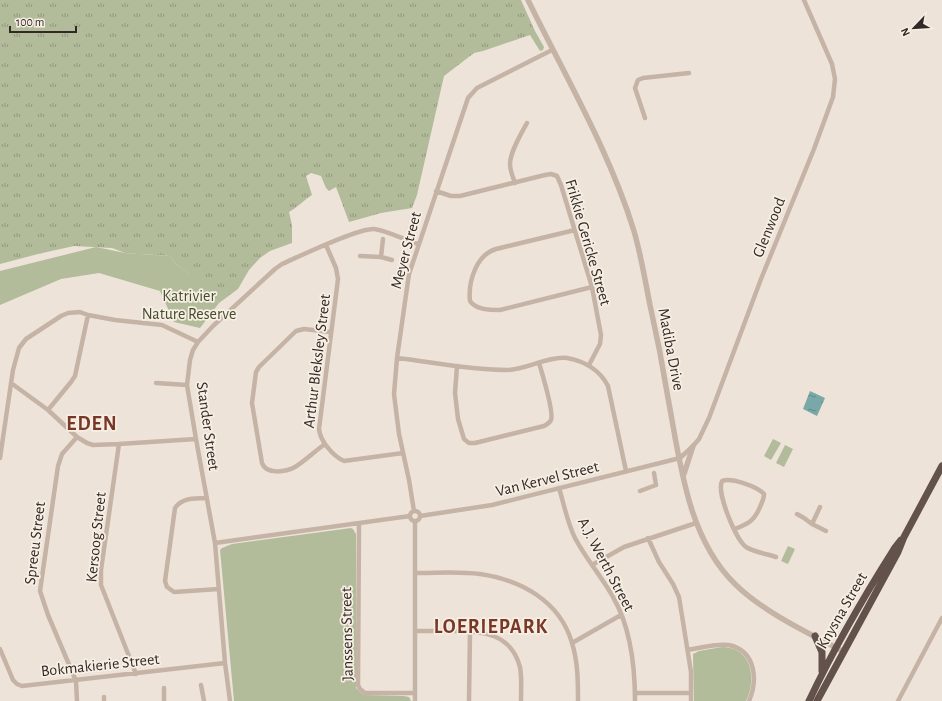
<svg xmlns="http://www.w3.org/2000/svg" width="942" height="701" viewBox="0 0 942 701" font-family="'Alegreya Sans',sans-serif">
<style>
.grass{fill:url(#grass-tufts)}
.park{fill:#b2bc9a}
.water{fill:url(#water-ripples)}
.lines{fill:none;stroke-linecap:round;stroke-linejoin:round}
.minor{stroke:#c5b3a6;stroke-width:4.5}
.tertiary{stroke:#c5b3a6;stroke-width:5.5}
.trunk{stroke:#62524b;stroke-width:7}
.labels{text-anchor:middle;stroke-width:3.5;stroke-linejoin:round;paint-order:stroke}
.street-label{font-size:16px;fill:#322926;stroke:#f7eee4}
.park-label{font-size:16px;fill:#434e2c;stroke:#f7eee4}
.district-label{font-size:20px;font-weight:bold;letter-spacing:1px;fill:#793727;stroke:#f7eee4}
</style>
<defs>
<pattern id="grass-tufts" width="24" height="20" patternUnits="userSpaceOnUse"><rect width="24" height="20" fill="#b2bc9a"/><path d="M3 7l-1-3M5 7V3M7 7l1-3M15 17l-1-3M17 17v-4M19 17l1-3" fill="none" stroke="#91997d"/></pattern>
<pattern id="water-ripples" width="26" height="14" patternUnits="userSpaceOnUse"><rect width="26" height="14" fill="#7aa8a9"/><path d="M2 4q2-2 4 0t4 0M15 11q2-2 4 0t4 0" fill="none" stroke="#658989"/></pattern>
</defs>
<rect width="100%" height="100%" fill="#eee3d9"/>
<path class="grass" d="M0 0H521L535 31 544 47 543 50 540 51 530 35 483 51 474 53 444 76 417 195 412 208 381 213 349 222 336 187 329 191 326 188 321 176 311 173 306 176 312 195C304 200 298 207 289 212L292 225V243L270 251 260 258 249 270 238 289 219 303 189 274 177 265 170 256 125 253 112 248 74 246 38 254 0 264Z"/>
<path class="park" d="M96 247 125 253 170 256 177 265 192 276 219 303 200 328 174 322 160 291 99 273 61 279 0 305V271Z
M773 439 781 443 771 460 764 456Z
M785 445 793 449 784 467 776 463Z
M351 528 353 529 356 534V688L360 692 364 695 404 696 409 697 411 701H234L220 550 222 548 232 544Z
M788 546 795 549 788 564 781 561Z
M722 647C752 647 757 679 746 701H694L693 654 699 651Z"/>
<path class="water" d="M810 391 825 398 817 416 803 409Z"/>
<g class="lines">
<path class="minor" d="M645 118 635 88 638 80 643 78 689 73
M515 183C513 177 510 171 510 164 510 152 521 134 527 123
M436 191 451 196H460L545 175 551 174 557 176 561 185 592 287 601 335 600 344 589 365
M575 230 496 249C476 255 468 282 470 301 476 310 490 310 500 310L592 287
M326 245 336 268 338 279 319 429C320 441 333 456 344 461L403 453
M360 256 381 257 392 260
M381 257 383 239
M397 358C433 362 470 370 507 370 526 370 548 356 567 358 584 361 600 370 608 386L626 471
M457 366 455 393 458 419 464 439 469 443H475L544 426C547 424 550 423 551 420 554 412 542 373 539 363
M11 383 48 410 77 437 87 443 93 445 119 444 196 439
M156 383 187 385
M48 410 71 382 75 376 88 315
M77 437 62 454 58 466 40 591 48 615 76 681 77 701
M119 444 101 570V585L136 674
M325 444C315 451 306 460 295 467 286 472 266 475 262 463L252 403 256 372 259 367 296 331 304 329 330 332
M0 458 13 370 19 348 26 339 61 316 68 313 80 312 88 315 115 320 162 325 198 342
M559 488C564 504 567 522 575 538 586 559 602 577 613 597 631 628 635 666 635 701
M640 491 656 485 654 473
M207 498C194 499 183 497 175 508L165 581 167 587 174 592 219 589
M414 511 409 480 399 434 394 394 397 358 409 274 468 98 477 88 552 50
M410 516a5 5 0 1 1 10 0a5 5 0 1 1-10 0Z
M797 514 804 518 812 524 820 507
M420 516 492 505 680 458 693 446 699 439 709 418 761 279 814 149 833 97 835 79 832 64 804 0
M359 523 358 685 360 689 365 693H415
M812 524 826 531
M735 529C749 523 754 521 760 507 762 502 764 499 764 494 758 487 731 477 722 481 716 492 736 540 746 547 754 552 767 554 776 557
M648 538 659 562 673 584 679 597 691 672V701
M215 543 410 516
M592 565 624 547 696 523
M416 573C437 573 459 571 480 574 521 580 560 601 572 643 578 662 578 682 578 701
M415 631C428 631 440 631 453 631 482 631 511 633 520 667 522 678 521 690 521 701
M572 643 621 615
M0 649 13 680 17 684 22 686 225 663
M688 650C701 648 716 643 729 645 756 651 758 680 749 701
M201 685 204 701
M635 693H691
M104 697V701
M164 701V688
M230 701 225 663 215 543 196 439 187 385 190 360 193 350 198 342 213 326 275 269 282 264C300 256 358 228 374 229 388 231 405 240 418 244
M415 701V521
M469 701 470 631
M898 701 942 618"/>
<path class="tertiary" d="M528 0C565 76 609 150 634 231 641 255 645 280 650 305 657 336 663 367 668 398 680 461 687 537 735 584 763 612 809 633 844 652
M684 474 693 446"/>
<path class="trunk" d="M815 636 822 652V671
M809 701C834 648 863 598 894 549L901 540
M817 701 898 552 904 537 942 466"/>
</g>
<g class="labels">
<g class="street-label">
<text transform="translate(768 227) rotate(-68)" y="6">Glenwood</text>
<text transform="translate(589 242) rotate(74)" y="6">Frikkie Gericke Street</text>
<text transform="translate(405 250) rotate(-75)" y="6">Meyer Street</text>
<text transform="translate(672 349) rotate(79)" y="6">Madiba Drive</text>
<text transform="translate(316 361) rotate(-83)" y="6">Arthur Bleksley Street</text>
<text transform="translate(209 426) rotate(82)" y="6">Stander Street</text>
<text transform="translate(547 478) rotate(-14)" y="6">Van Kervel Street</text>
<text transform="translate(95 537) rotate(-84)" y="6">Kersoog Street</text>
<text transform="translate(34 543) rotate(-83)" y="6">Spreeu Street</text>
<text transform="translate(607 564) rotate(62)" y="6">A.J. Werth Street</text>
<text transform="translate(841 610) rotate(-60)" y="6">Knysna Street</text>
<text transform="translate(346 634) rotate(-91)" y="6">Janssens Street</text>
<text transform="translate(100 664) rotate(-6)" y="6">Bokmakierie Street</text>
</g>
<g class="park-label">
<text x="189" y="301">Katrivier<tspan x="189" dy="18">Nature Reserve</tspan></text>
</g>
<g class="district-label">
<text x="92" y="430">EDEN</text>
<text x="491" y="633">LOERIEPARK</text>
</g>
</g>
<g transform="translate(914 28) rotate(245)" stroke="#f7eee4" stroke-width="3" paint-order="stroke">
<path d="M0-3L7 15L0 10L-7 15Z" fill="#322926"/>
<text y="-6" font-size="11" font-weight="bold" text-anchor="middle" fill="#322926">N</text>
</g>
<path d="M10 26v6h66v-6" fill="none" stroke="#322926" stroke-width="2"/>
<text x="16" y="26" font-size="12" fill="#322926" stroke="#f7eee4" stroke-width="3" paint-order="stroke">100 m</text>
</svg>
